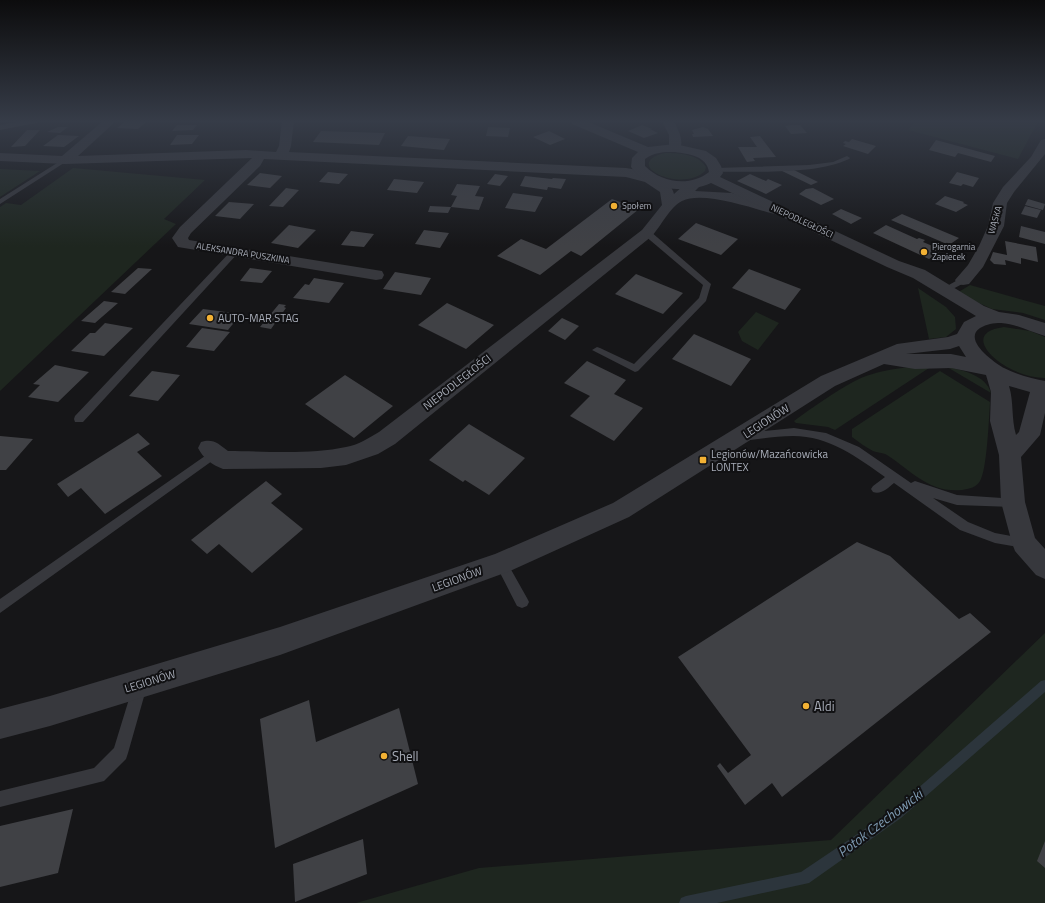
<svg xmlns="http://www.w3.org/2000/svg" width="1045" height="903" viewBox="0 0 1045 903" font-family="'Titillium Web',sans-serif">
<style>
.green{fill:#1e261f}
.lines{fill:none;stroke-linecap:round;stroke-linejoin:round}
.stream{fill:#2c353c;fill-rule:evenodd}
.building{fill:#404145}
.service{fill:#37383d;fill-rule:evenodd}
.minor{fill:#37383d;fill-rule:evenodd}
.tertiary{fill:#37383d;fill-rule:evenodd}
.poi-dot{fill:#f2b134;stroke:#111113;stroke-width:1.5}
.labels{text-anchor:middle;stroke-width:4;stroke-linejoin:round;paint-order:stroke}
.far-poi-label{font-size:9px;fill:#a8adb8;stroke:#111113;text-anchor:start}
.far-street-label{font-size:9px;fill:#a8adb8;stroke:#111113}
.poi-label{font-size:11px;fill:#a8adb8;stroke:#111113;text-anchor:start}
.street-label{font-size:11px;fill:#a8adb8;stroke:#111113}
.near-poi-label{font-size:13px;fill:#a8adb8;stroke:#111113;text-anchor:start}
.near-water-label{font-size:14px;font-style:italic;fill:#7f9bb3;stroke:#111113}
</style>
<rect width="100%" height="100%" fill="#161618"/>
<path class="green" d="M915 121H1040L1037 123 1018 159 908 130Z
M665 153C679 153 698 154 706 167L705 171C682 194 619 164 665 153Z
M73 168 205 180 164 219 176 224 0 391V207L6 203 21 205Z
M0 169H1L40 171 0 197Z
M970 285 1045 306V320L1023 313 992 309 957 293Z
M918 288 946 307 955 317 956 329 946 337 929 339Z
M756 312 779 323 758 350 742 341 738 332Z
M1004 327 1030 331 1045 337V378C1033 378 1020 374 1009 368 988 357 966 332 1004 327Z
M932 366 835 430 828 427 796 423 794 421C813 407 833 393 853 382 877 369 906 367 932 366Z
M947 367C962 370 986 375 991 393Z
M940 371 990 402C989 417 987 470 980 481 977 487 969 489 962 490 929 493 913 472 887 455 882 452 877 453 873 451 865 447 859 442 852 437V429Z
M1045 633V903H356L479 868 831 840Z"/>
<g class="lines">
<path class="stream" d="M1045 680V692L901 818 809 883 717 903H679L681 898 686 896 801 872 893 810 1041 681Z"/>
</g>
<path class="building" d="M22 121 41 122 0 130V125Z
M126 121H147L138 129 117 128Z
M177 125H197L193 130 172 131Z
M642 125 652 129H650L658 133 644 138 628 131Z
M791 125H800L807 133 791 134 785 126Z
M58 127H68L60 133 47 132Z
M488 127 510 128 508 137 486 136Z
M703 127 708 129 713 136 693 137 692 134H694L692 130Z
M27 130H40L25 146 11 147Z
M321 131 385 133 379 145 313 142Z
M549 131 565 139 550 145 533 137Z
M58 135 79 136 64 147 43 146Z
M177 135H199L192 144 170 145Z
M408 136 450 139 444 150 401 146Z
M760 136 776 157 753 158 755 161 747 162 738 147H757L750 137Z
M852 139 876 146 868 154 843 146 846 144 843 143 845 141 849 142Z
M936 140 995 156 991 162 958 153 955 157 929 150Z
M794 170 818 182 811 185 782 171Z
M328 172 348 174 339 184 319 182Z
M957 172 979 178 973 187 963 184 961 186 949 183Z
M260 173 282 176 270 188 247 185Z
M495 174 508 176 500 186 487 184Z
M750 174 766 181 768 179 782 185 766 194 737 181Z
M525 176 552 179 553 178 566 179 561 189 548 187 547 190 520 186Z
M394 179 424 182 417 193 387 190Z
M457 184 480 186 475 196 484 197 479 210 451 207 457 196 451 195Z
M286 188 299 190 283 207 269 206Z
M813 188 834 199 821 205 799 194 806 189Z
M513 193 543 197 535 212 505 208Z
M945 196 964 202 963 203 968 205 956 212 935 204Z
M612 199 639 209 581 256 571 251 540 275 497 256 521 239 546 249Z
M1028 199 1045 204 1043 210 1025 205Z
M229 202 254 204 240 219 215 216Z
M430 206 451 207 448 213 428 212Z
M1025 206 1041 210 1037 218 1021 214Z
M841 209 862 218 851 224 832 214Z
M902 214 959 238 949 245 891 220Z
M696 223 738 239 721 255 678 239Z
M289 225 316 230 298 248 271 243Z
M886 225 917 239 919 238 925 240 923 242 942 250 929 259 873 233Z
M1021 226 1045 232V244L1019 237Z
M424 230 449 233 440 248 415 244Z
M351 231 374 234 364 247 341 245Z
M1005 241 1036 247 1038 262 1021 258V264L1005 260 1006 265 994 264 990 260 993 252 1007 255Z
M138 268 152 269 125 294 111 292Z
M250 268 272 271 262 283 240 281Z
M749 269 801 289 785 310 732 288Z
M395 272 431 278 421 295 383 289Z
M636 274 683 293 663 314 615 294Z
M314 278 344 283 329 303 293 298 305 284 309 285Z
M104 301 118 303 95 323 81 321Z
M447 303 494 325 466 349 418 325Z
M279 304 286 305 284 307 286 308 271 329 260 327Z
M203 309 241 314 228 330 189 324Z
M562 318 579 326 565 340 548 331Z
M105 323 133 328 104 356 71 351 90 333H95Z
M202 328 230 332 214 351 186 347Z
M694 334 751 359 731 386 672 359Z
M587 361 626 380 614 394 643 408 614 441 570 416 590 396 564 383Z
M55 365 89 372 58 402 28 397 40 385 33 384Z
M152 371 180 375 158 401 129 396Z
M345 375 393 406 354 438 305 404Z
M469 424 525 458 489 495 465 480 463 482 429 460Z
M138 433 150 444 137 452 162 476 105 514 81 488 68 497 57 484Z
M0 436 33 439 6 470H0Z
M266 481 282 494 271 503 303 529 252 573 219 544 207 554 191 540Z
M857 542 890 556 959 619 970 613 991 632 782 797 772 783 745 805 717 766 720 763 728 773 751 755 678 657Z
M309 700 316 742 399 708 418 784 275 848 260 719Z
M73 809 58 873 0 887V826Z
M363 839 367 874 295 902 293 864Z
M1045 841V868L1037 861Z"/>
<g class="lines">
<path class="service" d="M847 156 850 158 849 159C816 175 754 171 716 172L713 170 716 168 809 165 833 162Z
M65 158 67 159V161L0 204V199Z
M644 231H650L711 284 706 301 638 371 635 372 592 350 597 347 600 348 634 364 699 298 703 285 644 235Z
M232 250 239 252 83 422H75L74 419 75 416Z
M963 277 966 278V282L947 292H941L940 290Z
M794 428 826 433 859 447 911 483 915 481 957 495 1017 499 1019 502 1017 505 1013 507 957 505 933 498 968 522 995 533 1028 539 1030 543 1028 547 1024 548 995 543 960 530 894 483C888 488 881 495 873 492L871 489 873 486 885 477C857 457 829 436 793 436 777 436 760 439 744 441L739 437 744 433Z
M215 449 219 450 221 453 219 456 0 613V599Z
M501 557 505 559 527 598 529 602 527 606 522 608 517 606 497 567 495 563 497 559Z
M140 679 145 681 147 686 128 753 126 759 104 781 0 807V791L94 768 114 748 133 686 135 681Z"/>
<path class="minor" d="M103 121H116L78 156 246 150 276 152 279 146 282 121H294L291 146 289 152 626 168C640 170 671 178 674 194 682 187 689 178 700 181L702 184 695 191 732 193 787 209 789 212 787 215 782 216C759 211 705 190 682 201 670 207 661 226 652 236L395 444 378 454 346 465 321 468 223 469C212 465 203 458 198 448L201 442C213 438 219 444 228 451 264 451 310 455 346 447 358 445 369 438 379 432L642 230 662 205 660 192 645 182 626 177 264 159 260 166 191 233 188 238 189 240 382 271 384 275 382 279 376 280 178 247 172 238 180 227 252 158 65 164 0 161V153L62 156Z
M662 121H674C678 130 685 141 679 151H671L669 148V135Z
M1045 139V154L1014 192 1007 203 1004 226 983 267 969 284 963 285 957 284 955 280 968 265 979 246 988 226 993 203 1003 187 1031 157 1041 140Z"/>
<path class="tertiary" d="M570 121H586L648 147 675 144 706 151 716 158 721 166 723 173 720 177 899 261 925 270 984 306 999 312 1019 315 1045 323V336C1030 332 1017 324 1001 323 993 323 987 324 980 328 962 340 995 363 1004 368 1018 375 1031 378 1045 381V413L1040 435 1021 457 1025 502 1035 538 1045 549V579L1036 575 1015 551 1012 543 1001 502 999 455 990 421 991 392 986 375 951 368 915 369 884 364 835 386 629 517 510 571 280 655 50 726 0 739V709L50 696 280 627 495 554 613 503 821 376 897 344 948 337 957 334 964 322 976 316 913 278 887 267 711 183C686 194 648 191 631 167L632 158 638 152 572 124ZM675 152C689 154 707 156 709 172 690 187 662 183 645 166V159C654 152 664 152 675 152ZM959 346 966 357 951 354H906L950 349ZM1009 386 1030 392 1019 432 1016 435C1011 418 1014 402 1009 386Z"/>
</g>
<linearGradient id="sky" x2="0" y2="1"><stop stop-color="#0c0c0d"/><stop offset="0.49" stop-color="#363c48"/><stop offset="1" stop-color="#363c48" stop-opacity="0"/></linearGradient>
<rect width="1045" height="247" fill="url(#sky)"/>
<g class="poi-dot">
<circle cx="614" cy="206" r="4"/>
<circle cx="924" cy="252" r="4"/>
<circle cx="210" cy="318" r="4"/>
<rect x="699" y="456" width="8" height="8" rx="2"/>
<circle cx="806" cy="706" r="4"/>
<circle cx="384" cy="756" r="4"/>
</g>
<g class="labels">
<g class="far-poi-label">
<text x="622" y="209">Społem</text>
<text x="932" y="250">Pierogarnia<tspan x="932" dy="10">Zapiecek</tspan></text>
</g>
<g class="far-street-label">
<text transform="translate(995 220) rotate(-74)" y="3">WĄSKA</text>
<text transform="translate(802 221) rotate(25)" y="3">NIEPODLEGŁOŚCI</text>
<text transform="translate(243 253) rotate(9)" y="3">ALEKSANDRA PUSZKINA</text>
</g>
<g class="poi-label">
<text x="218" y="322">AUTO-MAR STAG</text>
<text x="711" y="458">Legionów/Mazańcowicka<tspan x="711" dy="13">LONTEX</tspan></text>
</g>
<g class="street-label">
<text transform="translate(457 382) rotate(-38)" y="4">NIEPODLEGŁOŚCI</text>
<text transform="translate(766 421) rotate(-33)" y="4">LEGIONÓW</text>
<text transform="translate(457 579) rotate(-20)" y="4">LEGIONÓW</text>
<text transform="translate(150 681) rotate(-17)" y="4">LEGIONÓW</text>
</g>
<g class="near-poi-label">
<text x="814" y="711">Aldi</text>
<text x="392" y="761">Shell</text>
</g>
<g class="near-water-label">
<text transform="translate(880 823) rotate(-37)" y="5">Potok Czechowicki</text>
</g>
</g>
</svg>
